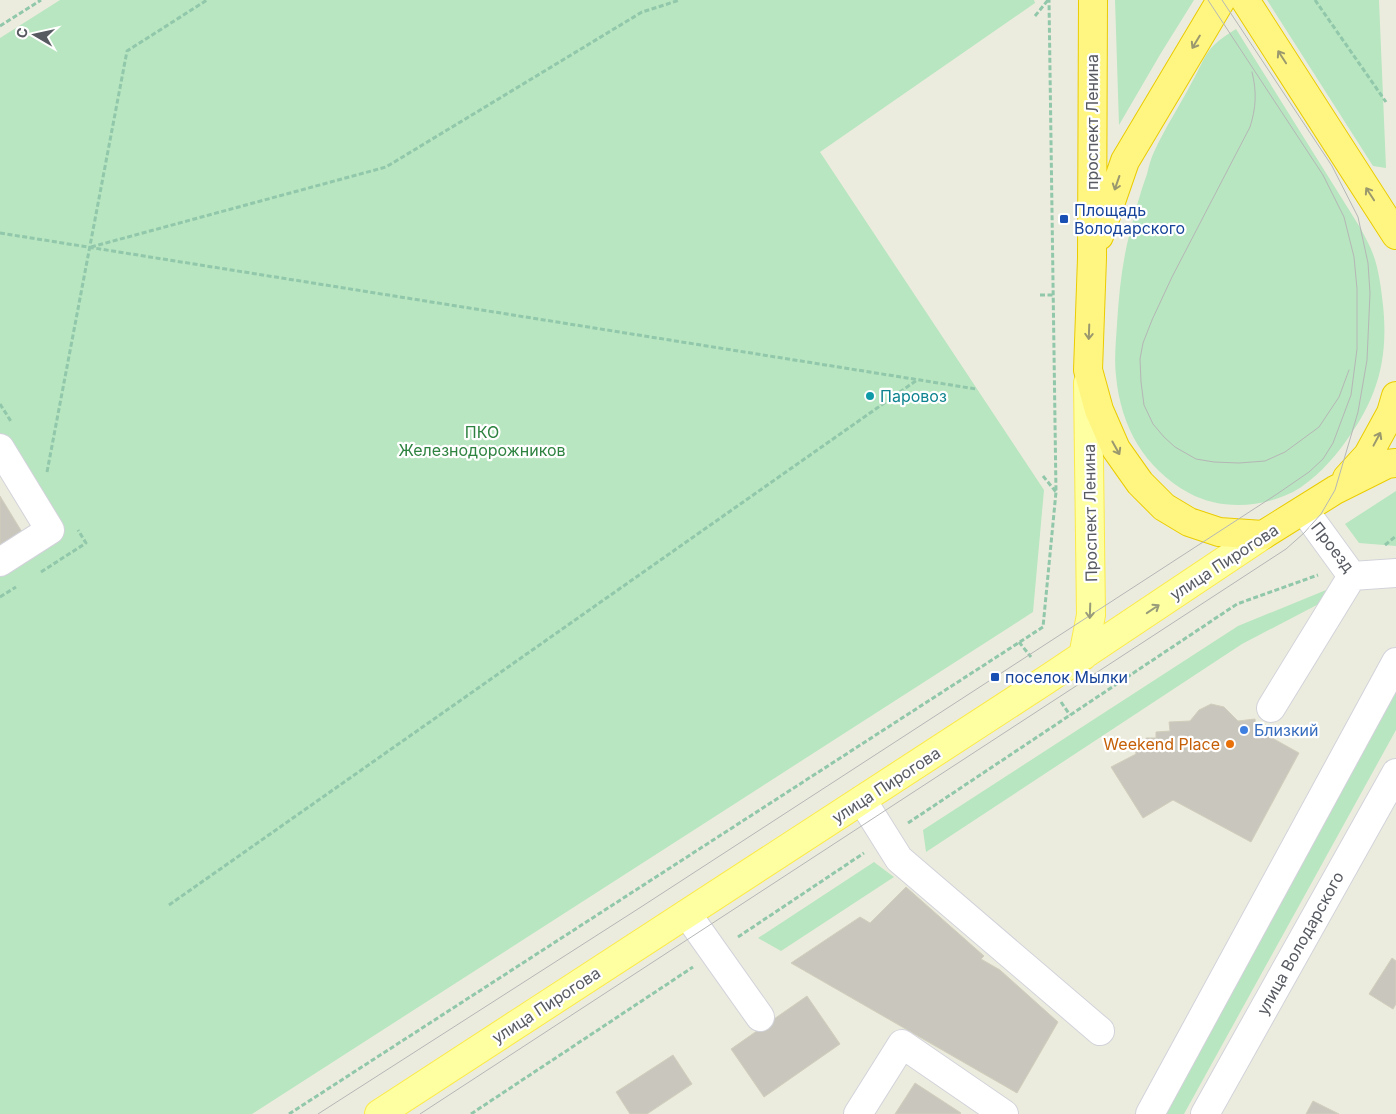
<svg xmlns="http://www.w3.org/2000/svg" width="1396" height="1114" viewBox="0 0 1396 1114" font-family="Inter,sans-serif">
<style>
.green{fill:#b8e6c0}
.building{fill:#c9c7bd;stroke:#d1cebc}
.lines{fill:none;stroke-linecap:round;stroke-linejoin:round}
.minor-casing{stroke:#d2d3da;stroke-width:30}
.major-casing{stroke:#fbea48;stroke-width:30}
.highway-casing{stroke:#eacc00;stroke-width:30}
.path{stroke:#91c7aa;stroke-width:3;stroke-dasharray:5 2.5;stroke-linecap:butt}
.minor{stroke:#fff;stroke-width:28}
.major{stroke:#fdffa0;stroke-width:28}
.highway{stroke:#fff682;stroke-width:28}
.tram{stroke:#b5b6b6;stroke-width:1}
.oneway{stroke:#9a986e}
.oneway2{stroke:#999c7a}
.transit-dot{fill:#1a4fb4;stroke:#fff;stroke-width:2}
.culture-dot{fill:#0f9aa8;stroke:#fff;stroke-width:2}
.shop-dot{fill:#3f7fe0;stroke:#fff;stroke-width:2}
.food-dot{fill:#e8710a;stroke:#fff;stroke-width:2}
.labels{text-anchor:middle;stroke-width:4.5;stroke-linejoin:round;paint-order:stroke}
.street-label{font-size:16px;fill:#575a61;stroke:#fff}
.transit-label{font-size:16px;fill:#164399;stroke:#fff;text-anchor:start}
.culture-label{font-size:16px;fill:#0d838f;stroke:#fff;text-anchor:start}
.park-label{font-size:16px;fill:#2e8340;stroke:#fff}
.shop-label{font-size:16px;fill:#366cbe;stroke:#fff;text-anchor:start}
.food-label{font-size:16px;fill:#c56008;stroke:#fff;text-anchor:end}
</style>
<rect width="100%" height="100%" fill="#ececde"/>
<path class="green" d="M60 0H1034L1035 3 820 152 1044 490 1033 612 252 1114H0V562L50 530 0 448V38Z
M1115 0H1194L1161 53 1119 125Z
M1267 0H1379L1386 168 1373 166Z
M1236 29 1361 229C1365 237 1370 246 1373 254 1379 270 1381 288 1383 305 1389 363 1376 402 1341 448 1326 467 1307 487 1284 496 1255 508 1218 509 1189 493 1144 468 1121 427 1116 376 1114 359 1116 341 1117 324 1119 293 1122 262 1130 232 1135 212 1140 193 1147 174 1149 166 1151 158 1154 152 1165 128 1180 105 1192 82 1198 72 1205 53 1213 46 1220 39 1228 34 1236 29Z
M1396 491V546L1359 543 1345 524Z
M1331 588 1332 597 1242 644 926 852 923 830 1238 626Z
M1396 689V730L1184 1114H1162Z
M874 862 894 877 781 951 758 938Z"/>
<path class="building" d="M0 496 22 532 0 545Z
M1211 704 1224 707 1238 721 1255 719 1256 729 1299 753 1251 842 1173 800 1143 818 1111 767 1136 754 1135 745H1145L1146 738H1156V732L1170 731 1169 722 1190 721 1199 710Z
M906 887 984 956 981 959 1000 970 1058 1022 1017 1093 791 963 860 917 870 923Z
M1392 958 1396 961V1004L1393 1009 1369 994Z
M807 996 840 1044 764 1097 731 1049Z
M673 1055 692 1084 647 1114H630L616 1092Z
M915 1083 961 1113 960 1114H895Z
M1313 1101 1339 1114H1306Z"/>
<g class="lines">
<g class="minor-casing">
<path id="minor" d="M0 448 50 530 0 562
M1304 510 1352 576 1396 573
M1271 708 1352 576
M862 800 899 859 1100 1031
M687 914 760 1017
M858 1114 902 1044 1004 1114
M1150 1114 1396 662
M1205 1114 1396 773"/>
</g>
<g class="major-casing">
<path id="major" d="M1083 656 1091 615 1088 383
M379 1114 1046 680 1263 535"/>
</g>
<g class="highway-casing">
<path id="highway" d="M1093 0 1092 258 1088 370 1099 410 1116 449 1140 483 1164 507 1189 522 1219 532 1263 535 1335 490 1387 464 1396 463
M1245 0 1396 235
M1099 236 1125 161 1221 0
M1347 478 1368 455 1391 413 1396 396"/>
</g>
<path class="path" d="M1315 0 1386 102
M1035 16 1048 0
M0 26 41 0
M0 233 976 389
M91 247 386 167 642 12 680 0
M1040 295H1053
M0 404 12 423
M47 472 127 51 207 0
M1043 476 1056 492
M1385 545 1396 536
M41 572 86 543 78 530
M0 597 16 587
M1019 642 1031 657
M1061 702 1070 715
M908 823 1237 604 1318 575
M169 905 917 380
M738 937 864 853
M289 1114 1043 627 1056 492 1049 0
M471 1114 693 967"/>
<use href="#minor" class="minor"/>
<use href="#major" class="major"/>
<use href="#highway" class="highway"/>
<path class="tram" d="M1252 72C1257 92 1256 108 1250 127L1172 277 1152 320 1143 343 1140 359 1141 382 1144 405 1153 424 1164 437 1175 447 1196 459 1214 462 1239 463 1265 461 1285 452 1319 427 1339 397 1349 370
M318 1114 641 907 1277 494 1309 472 1323 459 1333 443 1351 395 1357 349V289L1354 257 1344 217 1323 175 1208 0
M420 1114 1286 549 1304 533 1321 514 1335 490 1358 412 1367 360 1370 293 1368 263 1358 217 1332 166 1222 0"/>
</g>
<defs><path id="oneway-shaft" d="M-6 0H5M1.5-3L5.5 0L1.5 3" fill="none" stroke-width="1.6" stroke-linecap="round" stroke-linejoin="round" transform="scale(1.25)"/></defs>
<g class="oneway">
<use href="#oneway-shaft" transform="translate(1196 42) rotate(121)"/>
<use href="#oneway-shaft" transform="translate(1282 57) rotate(-123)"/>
<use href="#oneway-shaft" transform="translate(1117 183) rotate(109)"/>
<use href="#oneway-shaft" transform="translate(1370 194) rotate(-123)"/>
<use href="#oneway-shaft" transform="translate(1089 332) rotate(92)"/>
<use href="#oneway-shaft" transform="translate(1377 439) rotate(-62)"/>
<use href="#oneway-shaft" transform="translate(1116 448) rotate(61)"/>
</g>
<g class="oneway2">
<use href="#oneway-shaft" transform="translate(1153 609) rotate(-34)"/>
<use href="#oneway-shaft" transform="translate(1090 611) rotate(92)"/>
</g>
<g class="transit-dot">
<rect x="1059" y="214" width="10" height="10" rx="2.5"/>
<rect x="990" y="672" width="10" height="10" rx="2.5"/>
</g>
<circle class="culture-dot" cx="870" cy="396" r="5"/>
<circle class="shop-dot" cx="1244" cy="730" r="5"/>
<circle class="food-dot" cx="1230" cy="744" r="5"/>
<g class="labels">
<g class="street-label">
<text transform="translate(1092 122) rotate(-90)" y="6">проспект Ленина</text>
<text transform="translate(1090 513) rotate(-91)" y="6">Проспект Ленина</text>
<text transform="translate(1333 547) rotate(52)" y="6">Проезд</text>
<text transform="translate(1224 562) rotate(-33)" y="6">улица Пирогова</text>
<text transform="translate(886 785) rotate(-33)" y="6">улица Пирогова</text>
<text transform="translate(1300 943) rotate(-61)" y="6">улица Володарского</text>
<text transform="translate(546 1005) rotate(-33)" y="6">улица Пирогова</text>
</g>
<g class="transit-label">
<text x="1074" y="216">Площадь<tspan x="1074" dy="18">Володарского</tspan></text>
<text x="1005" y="683">поселок Мылки</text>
</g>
<g class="culture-label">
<text x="880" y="402">Паровоз</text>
</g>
<g class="park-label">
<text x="482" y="438">ПКО<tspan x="482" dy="18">Железнодорожников</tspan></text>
</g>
<g class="shop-label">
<text x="1254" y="736">Близкий</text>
</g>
<g class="food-label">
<text x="1220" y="750">Weekend Place</text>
</g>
</g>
<g transform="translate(35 35) rotate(279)" stroke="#ffffff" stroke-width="4" paint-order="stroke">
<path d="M0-4L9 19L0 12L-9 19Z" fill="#575a61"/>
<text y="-8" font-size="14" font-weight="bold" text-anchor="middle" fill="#575a61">С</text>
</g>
</svg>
